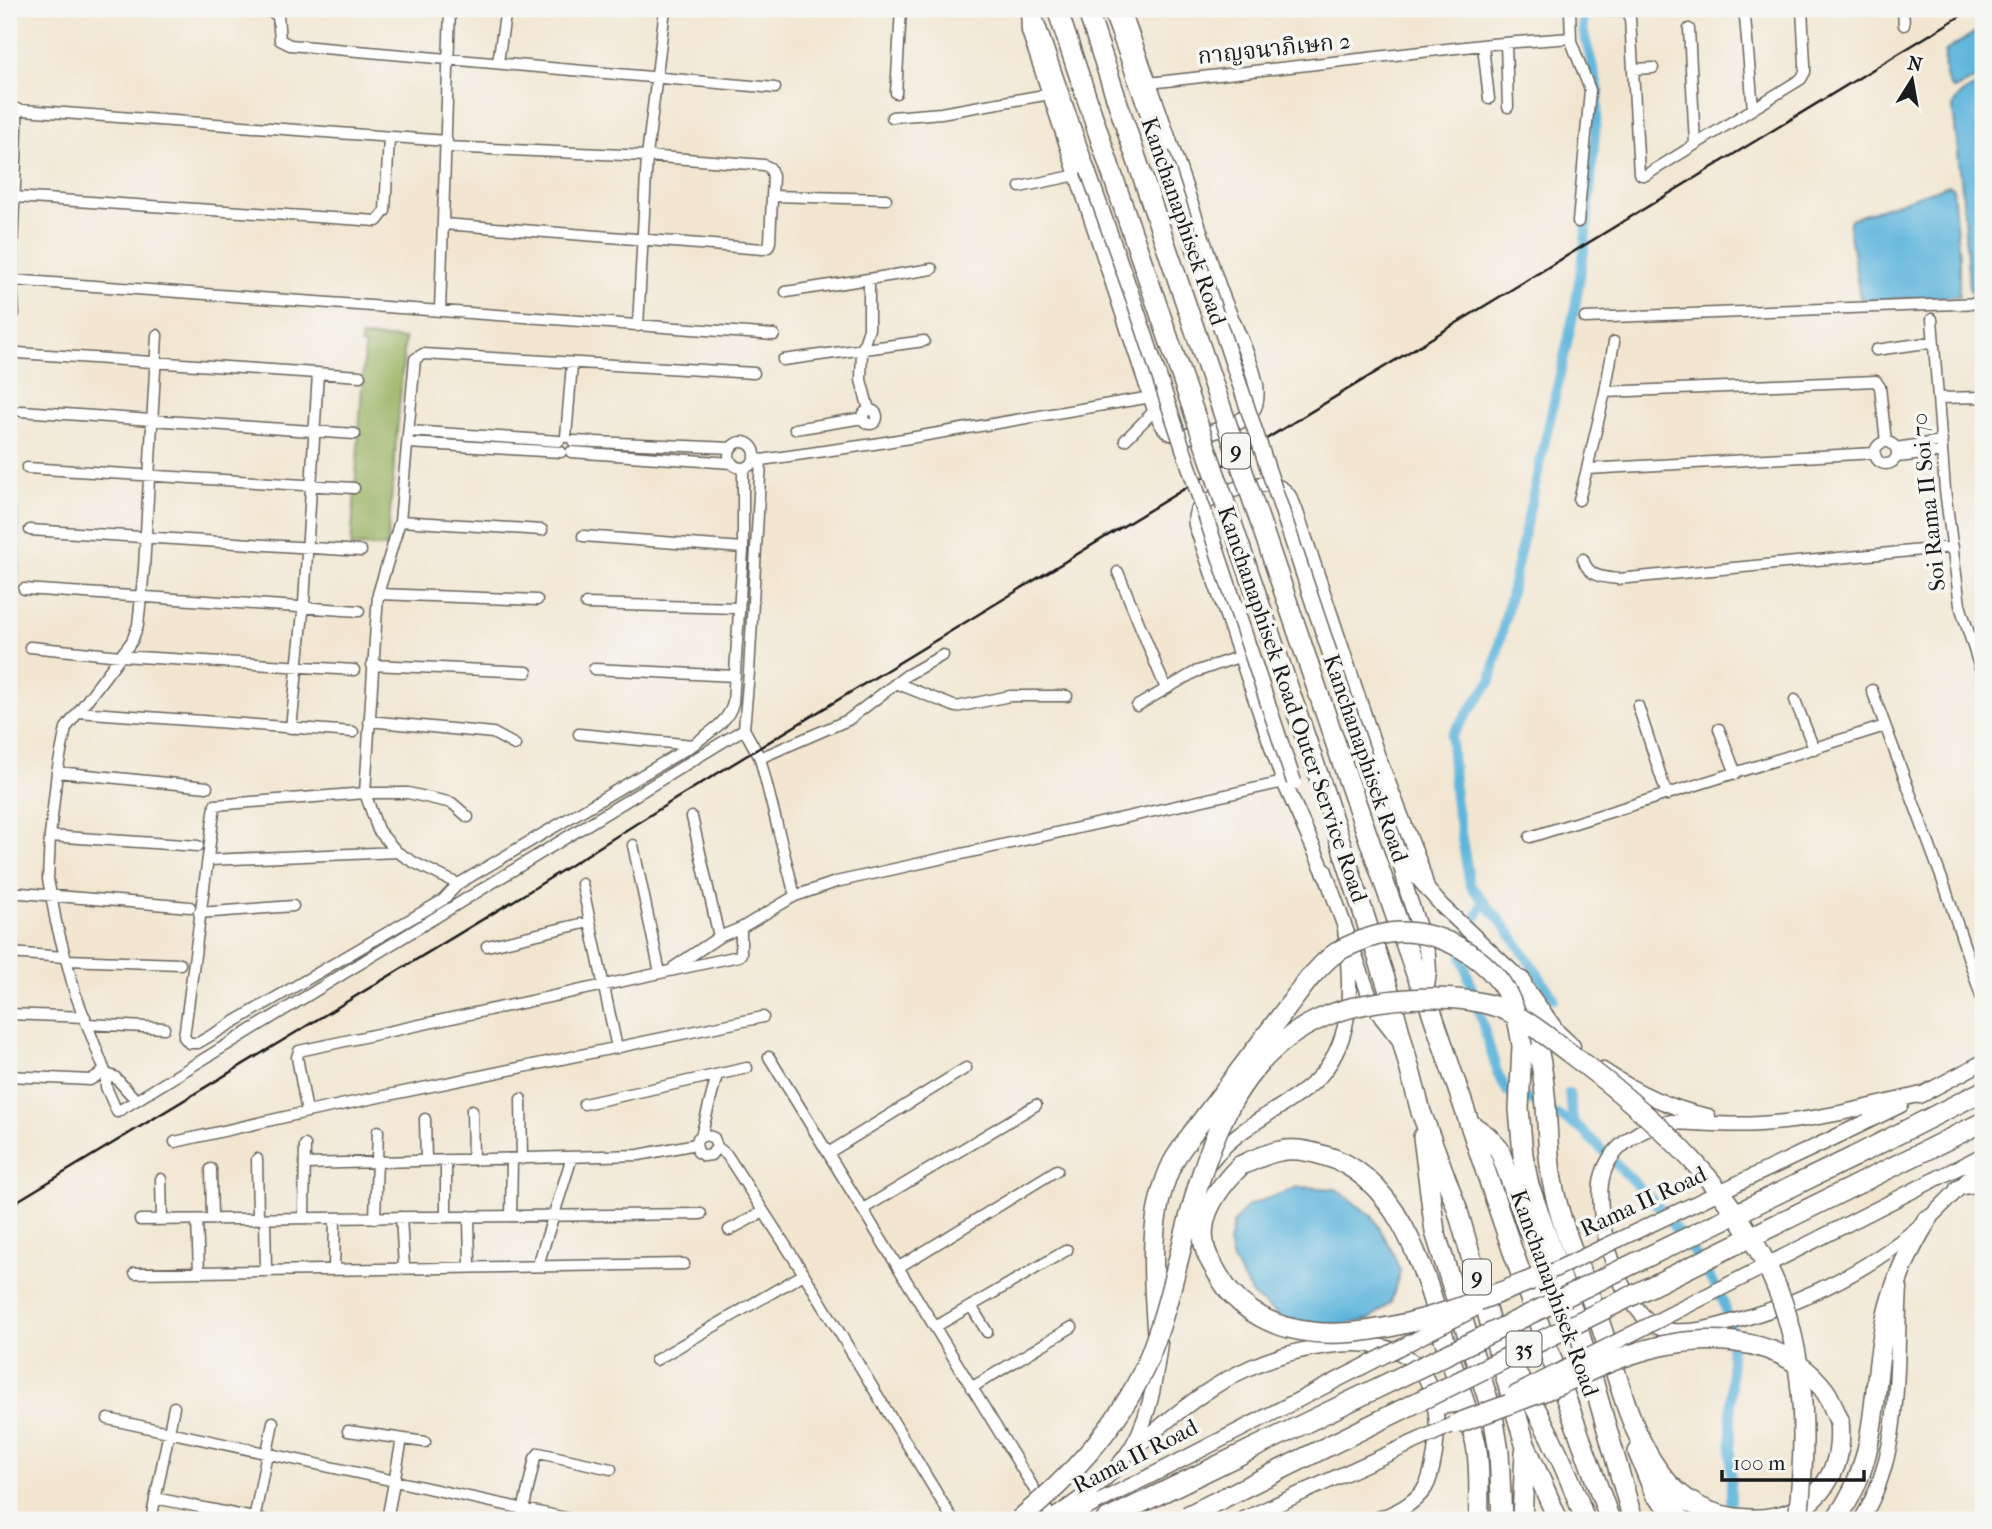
<svg xmlns="http://www.w3.org/2000/svg" width="1992" height="1529" viewBox="0 0 1992 1529" font-family="'IM FELL French Canon','Noto Serif Thai',serif">
<style>
.forest{fill:#9cb668;stroke:#5c6942;stroke-width:2}
.water{fill:#5fb5dc;stroke:#3e687c;stroke-width:2}
.lines{fill:none;stroke-linecap:round;stroke-linejoin:round}
.canal{stroke:#5fb5dc;stroke-width:10}
.river{stroke:#5fb5dc;stroke-width:18}
.street-casing{stroke:#67635b;stroke-width:13}
.secondary-casing{stroke:#67635b;stroke-width:17}
.highway-casing{stroke:#67635b;stroke-width:22}
.street{stroke:#fff;stroke-width:10}
.secondary{stroke:#fff;stroke-width:14}
.highway{stroke:#fff;stroke-width:19}
.rail{stroke:#1c1c1c;stroke-width:2.5}
.secondary-bridge-casing{stroke:#67635b;stroke-width:17;stroke-linecap:butt}
.highway-bridge-casing{stroke:#67635b;stroke-width:22;stroke-linecap:butt}
.secondary-bridge{stroke:#fff;stroke-width:14}
.highway-bridge{stroke:#fff;stroke-width:19}
.labels{text-anchor:middle;stroke-width:7;stroke-linejoin:round;paint-order:stroke}
.shield{fill:#f6f6f2;stroke:#5d5d5c;stroke-width:2}
.shield-label{font-size:21px;font-weight:bold;fill:#1c1c1c}
.street-label{font-size:23px;fill:#1c1c1c;stroke:#f6f6f2}
</style>
<rect width="100%" height="100%" fill="#f6f6f2"/>
<filter id="ink" filterUnits="userSpaceOnUse"><feTurbulence type="fractalNoise" baseFrequency=".0143" numOctaves="2"/><feDisplacementMap in="SourceGraphic" scale="14" xChannelSelector="R" yChannelSelector="G"/><feConvolveMatrix kernelMatrix="1 2 1 2 8 2 1 2 1" color-interpolation-filters="sRGB"/></filter>
<filter id="wash" filterUnits="userSpaceOnUse"><feTurbulence type="fractalNoise" baseFrequency=".00686" numOctaves="4" result="noise"/><feDisplacementMap in="SourceGraphic" scale="28" xChannelSelector="R" yChannelSelector="G"/><feGaussianBlur stdDeviation="1.57" result="paint"/><feColorMatrix in="noise" values="0 0 0 0 0 0 0 0 0 0 0 0 0 0 0 0 0 1.4 0 .05"/><feComposite in="paint" operator="in"/></filter>
<g filter="url(#wash)">
<rect width="100%" height="100%" fill="#f2e6d1"/>
<path class="forest" d="M362 337 405 339 387 547 351 546 365 346 360 345Z"/>
<path class="water" d="M1983 27V75L1956 89H1952C1945 80 1943 62 1946 51Z
M1983 83V296C1977 296 1971 294 1969 288L1962 187 1953 108C1956 93 1971 89 1983 83Z
M1949 185 1953 188 1959 258V296L1867 300 1860 298 1849 227 1851 219Z
M1298 1187 1336 1189 1374 1218 1391 1249 1400 1271 1391 1302 1370 1319 1340 1326 1282 1318 1253 1296 1233 1261 1229 1243 1233 1224 1247 1206Z"/>
<g class="lines">
<path class="canal" d="M1484 900 1465 942 1462 956 1497 1072 1507 1091 1532 1101 1580 1128 1658 1206 1697 1257 1723 1300 1731 1328V1501
M1554 998 1506 927 1470 885 1455 798 1451 736 1491 681 1575 308 1585 244 1599 90 1583 30 1582 9
M1569 1093 1574 1125"/>
<path class="river" d="M9 508 11 561 9 587"/>
</g>
</g>
<g filter="url(#ink)">
<g class="lines">
<g class="street-casing">
<path id="street" d="M228 9 270 11 278 16 280 40 290 45 775 88
M1570 9 1571 41 1590 90 1578 222
M1903 9 1904 25
M587 11V9
M1610 11 1641 9
M1745 17 1753 109
M1630 18 1639 173 1642 175H1646L1801 79 1805 72V64L1802 9
M1689 29 1695 144
M1506 43 1508 107
M1483 46 1489 99
M498 62 506 9
M1633 69 1653 68
M1149 83 1491 44 1571 38
M896 93 901 9
M9 109 447 141
M892 117 941 113 1050 94
M1020 187 1077 175
M772 196 886 199
M15 197 377 221 385 211 389 138
M444 224 763 249 768 247 770 242 773 176 770 168 764 165 647 156 446 147
M11 280 774 335
M869 281V329L862 350 861 380 869 410
M786 292 932 269
M440 311 450 9
M14 314C8 246 18 178 17 109
M1585 318 1983 303
M1932 319 1945 490 1960 605 1983 678
M638 326 647 156 665 9
M157 335 144 569 138 625 132 641 66 728 57 772 50 836 48 879 56 922 75 993 106 1074V1087L117 1112 744 729 749 672 761 460
M1876 350 1933 342
M18 353 360 376
M783 360 924 341
M1605 392 1614 342
M1939 398 1983 397
M863 417a7 7 0 1 1 14 0a7 7 0 1 1-14 0Z
M21 411 355 434
M795 429 863 418
M409 431 559 441
M566 437 572 364
M1125 440 1155 410
M573 441 731 448
M1875 453a11 11 0 1 1 22 0a11 11 0 1 1-22 0Z
M729 455a13 13 0 1 1 26 0a13 13 0 1 1-26 0Z
M408 443 561 452
M1896 448 1942 441
M571 452 732 463
M1875 453 1587 469 1605 392 1876 381 1880 387 1886 442
M755 457 761 460 874 444 1151 397
M1897 457 1942 452
M27 468 354 488
M1579 500 1587 469
M400 521 542 530
M30 530 361 551
M583 536 743 548
M1583 559C1589 577 1601 577 1618 579L1953 547
M1118 572 1166 689
M24 589 359 611
M378 594 537 600
M586 604 738 608
M30 647 121 656 354 670
M372 665 527 672
M594 669 735 676
M896 683 956 707 1010 696H1067
M1872 690 1946 890 1983 1002
M1795 700 1814 749
M1137 706 1195 672 1241 656
M1638 706 1667 795
M78 712 353 732
M369 721 493 733 515 745
M291 728 304 603 318 373
M744 729 760 758 795 896 836 882 1284 782
M1719 729 1736 774
M579 734 693 745
M760 758 848 720 907 675 943 655
M57 772 207 787
M468 817 452 803 408 793H365L215 805 184 1037 189 1043H198L443 900 458 884 693 745C708 733 728 723 733 703L743 551V468
M692 817 719 937
M50 836 198 846
M1530 837 1885 726
M633 845 660 973
M208 860 397 852
M458 884 415 863 397 852 378 830 365 793 378 594 400 521 415 359 423 354 754 373
M582 884 617 1048
M9 892 190 907
M199 913 293 906
M487 946 589 922
M9 953 65 957
M66 960 180 964
M674 967 719 937 741 928 795 896
M9 1014 85 1017
M87 1024 164 1028
M769 1057 1052 1518
M106 1074 115 1077 136 1100
M9 1076 90 1080 105 1071
M521 1099 522 1159
M584 1104 747 1068
M472 1110 473 1159
M307 1112 297 1057 299 1051 739 956 741 954V928
M425 1119 426 1160
M701 1136 717 1075
M175 1142 307 1112 763 1017
M717 1147 727 1155 804 1274 953 1520
M828 1153 966 1068
M257 1159 258 1219
M446 1160V1217
M306 1164 639 1155 696 1144 698 1138 706 1135 714 1138 717 1147 711 1155 704 1156 698 1152 696 1144
M211 1169 212 1219
M161 1179 162 1220
M863 1209 1036 1105
M511 1215 512 1159
M469 1216 470 1266
M401 1217 404 1267
M304 1218 305 1145
M375 1218 378 1131
M265 1219 266 1270
M140 1220 701 1214
M197 1220 199 1271
M729 1230 763 1212
M538 1265 572 1157
M899 1267 1057 1170
M334 1269 335 1219
M135 1273 684 1264
M971 1306 987 1332
M935 1327 1067 1250
M656 1360 804 1274
M971 1388 1072 1327
M108 1419 575 1520
M348 1431 425 1442
M155 1498 264 1520
M151 1520 174 1407
M254 1520 273 1422
M387 1520 402 1439
M521 1520 535 1458 539 1453 611 1469"/>
</g>
<g class="secondary-casing">
<path id="secondary" d="M1028 9 1029 31 1050 94 1155 410C1160 419 1163 431 1174 434 1191 441 1242 426 1252 411 1257 404 1257 393 1256 385 1249 351 1229 318 1218 285 1187 193 1157 100 1122 9
M1110 9 1162 153
M1035 17 1088 171
M1366 761 1397 849 1407 891 1428 955 1429 972 1426 994
M1397 849 1414 874 1442 906 1519 978 1558 1032 1573 1046
M1324 869 1371 1000 1382 1018 1400 1041
M1326 876 1284 782 1196 525C1195 519 1195 513 1199 509 1212 493 1265 476 1282 489 1292 496 1296 513 1300 524L1377 754 1420 864 1428 891
M1603 1070C1636 1092 1669 1108 1708 1116
M1926 1093C1871 1106 1816 1121 1759 1124 1730 1126 1701 1123 1672 1122 1644 1125 1611 1146 1603 1174 1591 1213 1621 1321 1667 1330 1692 1335 1721 1325 1745 1318 1812 1298 1873 1268 1926 1221 1946 1203 1962 1183 1983 1166
M1919 1096 1983 1062
M1823 1143 1901 1105
M1211 1161C1228 1139 1250 1126 1273 1111 1289 1101 1307 1090 1320 1076 1357 1034 1350 980 1345 928
M1957 1188 1975 1185 1983 1188
M1869 1213 1983 1155
M1133 1450C1193 1397 1246 1356 1327 1346 1349 1343 1375 1343 1396 1351 1436 1368 1440 1416 1435 1453 1433 1464 1431 1479 1425 1488 1413 1505 1395 1513 1376 1520
M1049 1520C1075 1503 1106 1482 1125 1457 1149 1425 1155 1382 1160 1343
M1063 1520 1162 1470
M1861 1520C1904 1452 1895 1365 1900 1288"/>
</g>
<g class="highway-casing">
<path id="highway" d="M1057 9 1109 165
M1087 9 1127 131
M1345 771 1415 971 1430 1007 1512 1249 1610 1520
M1319 777 1389 991 1421 1112 1457 1208 1525 1444 1558 1520
M1521 981C1532 1018 1542 1056 1545 1095 1548 1123 1547 1152 1552 1180 1561 1230 1584 1277 1601 1326 1626 1398 1642 1506 1735 1518 1762 1521 1788 1519 1810 1501 1836 1478 1842 1453 1839 1420
M1522 1046 1519 1109 1523 1155 1529 1185 1574 1314 1633 1520
M1469 1123 1487 1136 1499 1149 1530 1233 1539 1247 1552 1257
M1423 1137 1435 1232 1493 1415 1499 1452 1502 1520
M1853 1157 1983 1091
M1240 1166C1253 1160 1267 1153 1280 1151 1294 1148 1309 1151 1322 1155 1398 1174 1425 1272 1444 1338 1454 1372 1467 1406 1475 1440 1481 1465 1478 1495 1479 1520
M1860 1183 1983 1122
M1157 1334C1153 1277 1147 1215 1173 1162 1178 1153 1185 1144 1191 1135
M1508 1357C1537 1410 1566 1463 1585 1520
M1436 1405 1463 1401
M1638 1452 1655 1494 1682 1520
M1106 1520 1184 1482
M1522 1520 1525 1452
M1835 1520C1882 1458 1870 1390 1886 1319 1894 1284 1908 1250 1927 1220"/>
</g>
<use href="#street" class="street"/>
<use href="#secondary" class="secondary"/>
<use href="#highway" class="highway"/>
<path class="rail" d="M9 1206 528 892 677 798 1972 9"/>
<g class="secondary-bridge-casing">
<path id="secondary-bridge" d="M1162 153 1366 761
M1088 171 1133 298 1294 782
M1527 1283 1823 1143
M1512 1395 1869 1213
M1162 1470 1475 1309
M1242 1520 1463 1420"/>
</g>
<g class="highway-bridge-casing">
<path id="highway-bridge" d="M1127 131 1345 771
M1109 165 1319 777
M1191 1135 1308 980C1319 968 1330 955 1344 948 1361 940 1383 932 1401 932 1446 932 1495 961 1512 1004 1518 1017 1520 1032 1522 1046
M1240 1166C1215 1191 1189 1227 1212 1264 1217 1273 1223 1283 1229 1291 1302 1376 1450 1312 1534 1279
M1456 1424C1489 1411 1523 1400 1556 1386 1580 1376 1604 1363 1629 1355 1694 1333 1780 1330 1825 1391 1831 1399 1834 1411 1839 1420
M1184 1482 1853 1157
M1187 1516 1860 1183
M1019 1520C1070 1477 1117 1428 1145 1367 1196 1250 1189 1075 1324 1017 1370 997 1453 991 1500 1008 1526 1018 1549 1038 1572 1055 1657 1119 1745 1198 1782 1301 1807 1371 1806 1447 1798 1520"/>
</g>
<use href="#secondary-bridge" class="secondary-bridge"/>
<use href="#highway-bridge" class="highway-bridge"/>
</g>
</g>
<g class="labels">
<g class="shield">
<rect x="1222" y="433.5" width="28" height="35" rx="5"/>
<rect x="1463" y="1259.5" width="28" height="35" rx="5"/>
<rect x="1506.5" y="1331.5" width="35" height="35" rx="5"/>
</g>
<g class="shield-label">
<text x="1236" y="458">9</text>
<text x="1477" y="1284">9</text>
<text x="1524" y="1356">35</text>
</g>
<g class="street-label">
<text transform="translate(1274 48) rotate(-6)" y="8">กาญจนาภิเษก 2</text>
<text transform="translate(1184 221) rotate(71)" y="8">Kanchanaphisek Road</text>
<text transform="translate(1928 502) rotate(-96)" y="8">Soi Rama II Soi 70</text>
<text transform="translate(1293 704) rotate(71)" y="8">Kanchanaphisek Road Outer Service Road</text>
<text transform="translate(1366 758) rotate(71)" y="8">Kanchanaphisek Road</text>
<text transform="translate(1643 1201) rotate(-25)" y="8">Rama II Road</text>
<text transform="translate(1555 1293) rotate(70)" y="8">Kanchanaphisek Road</text>
<text transform="translate(1135 1456) rotate(-27)" y="8">Rama II Road</text>
</g>
</g>
<rect width="1992" height="1529" fill="none" stroke="#f6f6f2" stroke-width="35"/>
<g transform="translate(1912 80) rotate(11)" stroke="#f6f6f2" stroke-width="5" paint-order="stroke">
<path d="M0-5L12 26L0 18L-12 26Z" fill="#1c1c1c"/>
<text y="-10" font-size="19" font-weight="bold" text-anchor="middle" fill="#1c1c1c">N</text>
</g>
<path d="M1722 1470v10h142v-10" fill="none" stroke="#1c1c1c" stroke-width="3.5"/>
<text x="1733" y="1470" font-size="21" fill="#1c1c1c" stroke="#f6f6f2" stroke-width="5" paint-order="stroke">100 m</text>
</svg>
